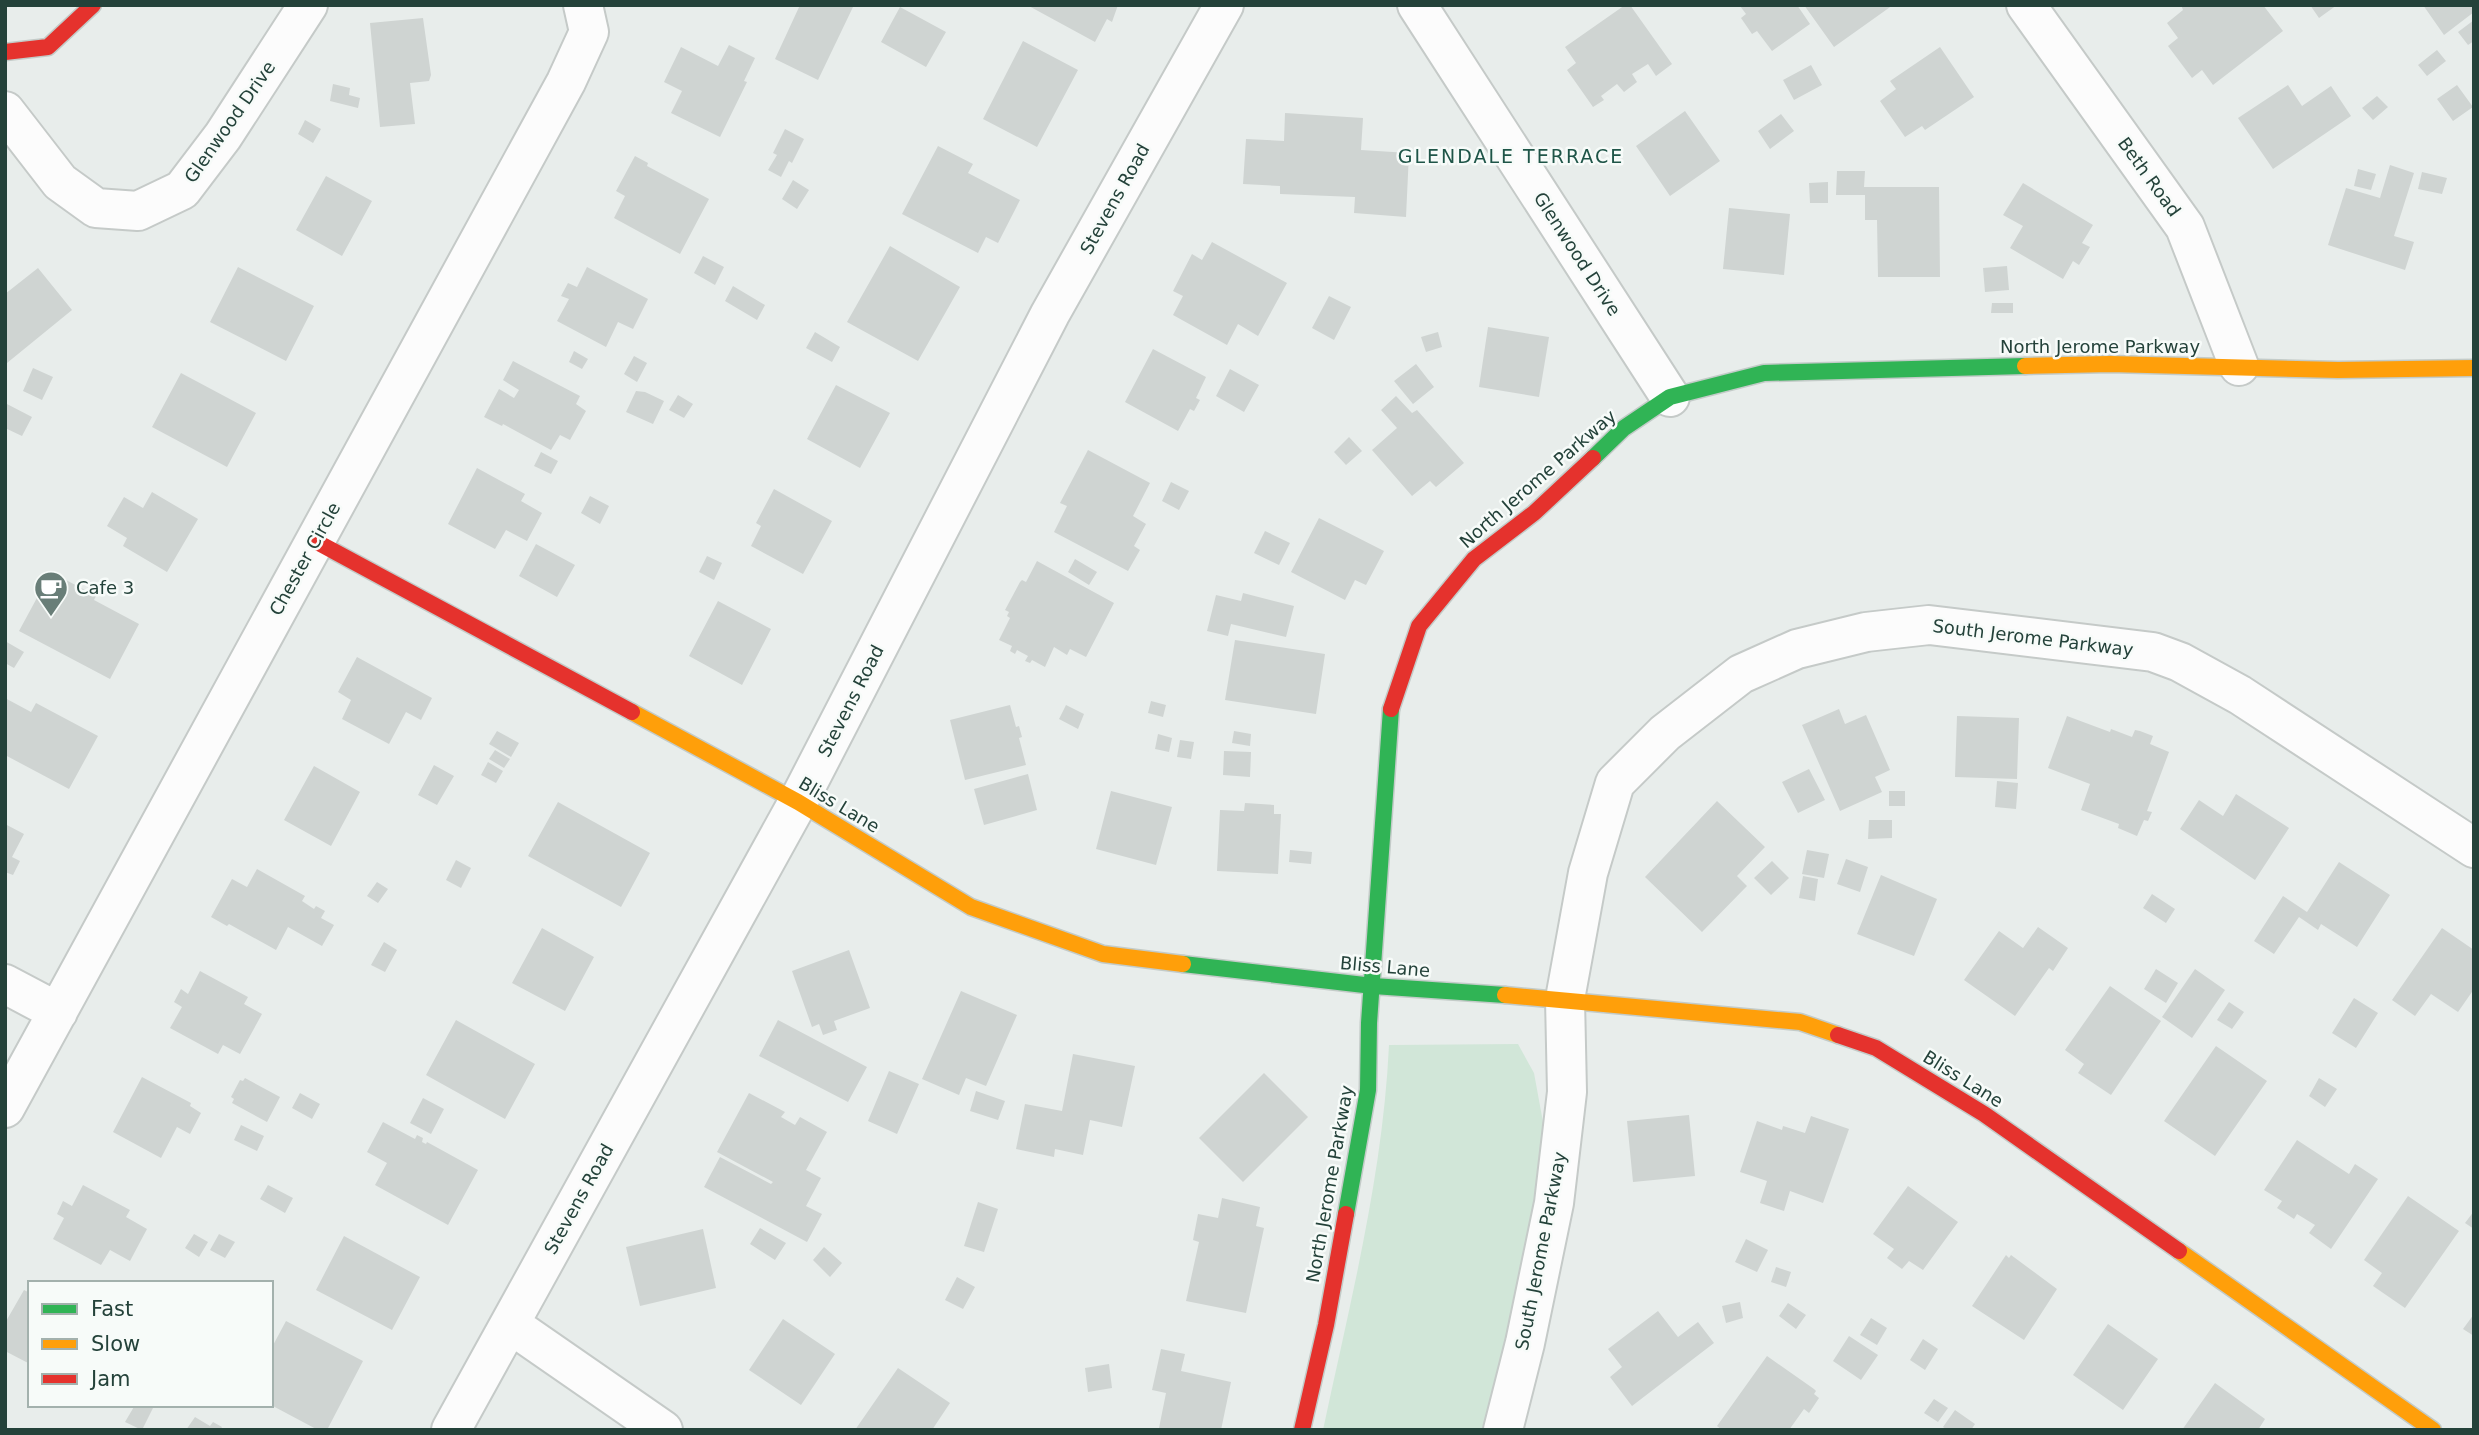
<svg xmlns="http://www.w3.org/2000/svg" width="2479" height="1435" viewBox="0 0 2479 1435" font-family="'DejaVu Sans',sans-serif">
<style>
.green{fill:#d1e6d8}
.building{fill:#cfd4d2}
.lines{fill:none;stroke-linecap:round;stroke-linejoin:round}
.street-casing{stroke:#c5cac8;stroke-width:42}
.fast-casing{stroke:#c3cbc8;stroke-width:19}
.slow-casing{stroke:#c3cbc8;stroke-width:19}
.jam-casing{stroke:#c3cbc8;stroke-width:19}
.street{stroke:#fcfcfc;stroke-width:38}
.fast{stroke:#30b455;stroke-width:16}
.slow{stroke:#ff9f0a;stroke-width:16}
.jam{stroke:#e5322d;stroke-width:16}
.labels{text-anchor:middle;stroke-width:5;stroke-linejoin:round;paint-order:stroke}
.street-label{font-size:18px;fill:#24423a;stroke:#f7fbf9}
.poi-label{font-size:18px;fill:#24423a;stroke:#f7fbf9;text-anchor:start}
.neighbourhood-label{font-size:19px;letter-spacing:2px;fill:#1f5548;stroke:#f7fbf9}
</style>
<rect width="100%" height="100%" fill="#e8edeb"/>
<path class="green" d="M1518 1044 1534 1073 1547 1144 1488 1430H1323C1350 1303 1383 1175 1389 1045Z"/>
<path class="building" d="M800 5H848L853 7 818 80 775 59Z
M1027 5H1118L1112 22 1107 19 1095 42Z
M1625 5H1630L1672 64 1656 76 1648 64 1632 74 1637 82 1624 92 1617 84 1601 96 1604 100 1593 107 1567 70 1576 63 1565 47Z
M1742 5H1797L1810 24 1772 51 1757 31 1752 34 1741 18 1746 14 1740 6Z
M1804 5H1893L1834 47Z
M2181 5H2263L2283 31 2213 85 2202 70 2192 78 2168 46 2178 38 2167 23 2183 10Z
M2310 5H2337L2319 18Z
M2423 5H2474V12L2444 35Z
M900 7 946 32 926 67 881 42Z
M423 18 431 75 429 81 410 83 415 124 380 127 370 23Z
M2474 20V41L2468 45 2458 32Z
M1023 41 1078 70 1037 147 983 119Z
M729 45 755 58 744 81 747 82 720 137 671 113 682 91 664 82 681 47 718 66Z
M1940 47 1974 97 1925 130 1922 126 1905 137 1880 101 1896 89 1890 81Z
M2437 50 2446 61 2427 76 2418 65Z
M1811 65 1822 85 1794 100 1783 80Z
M333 84 350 88 349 95 360 98 358 108 330 101Z
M2288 85 2302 106 2331 86 2351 116 2273 169 2238 118Z
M2457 85 2473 107 2453 121 2437 99Z
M2377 96 2388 107 2373 120 2362 108Z
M1685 111 1720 161 1670 196 1636 146Z
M1285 113 1363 118 1361 150 1409 153 1406 217 1354 213 1355 197 1280 194V186L1243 184 1246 139 1284 141Z
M1781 114 1794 131 1770 149 1758 131Z
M305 120 321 129 313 143 298 134Z
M785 129 804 139 792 163 789 161 781 177 768 170 777 155 773 153Z
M938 146 973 164 968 173 1020 200 998 243 986 237 978 253 902 214Z
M635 156 648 163 647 166 709 199 680 254 614 218 625 196 616 191Z
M2390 165 2414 173 2394 236 2414 242 2405 270 2328 245 2346 188 2380 198Z
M2358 169 2376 174 2371 190 2354 186Z
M1837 171H1865L1864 187H1939L1940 277H1878L1877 220H1865V195H1836Z
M2422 172 2447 178 2442 194 2418 189Z
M326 176 372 201 342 256 296 230Z
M793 180 809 190 797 209 782 199Z
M1828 182V203H1810L1809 183Z
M2023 183 2093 225 2082 243 2090 247 2079 265 2073 261 2063 279 2010 248 2023 226 2003 215Z
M1729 208 1790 214 1784 275 1723 269Z
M1212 242 1287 283 1258 336 1238 324 1227 345 1173 315 1183 296 1173 291 1192 254 1202 260Z
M890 246 960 287 918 361 847 322Z
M703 256 724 267 715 285 694 273Z
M2007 266 2009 290 1985 292 1983 268Z
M238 267 314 306 286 361 210 322Z
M587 267 648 299 633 329 618 322 606 347 557 321 569 299 561 296 568 283 577 287Z
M38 268 72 310 7 363 5 294Z
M733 286 765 305 757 320 725 301Z
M1329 296 1351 307 1334 340 1312 328Z
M1992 303H2013V313H1991Z
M1488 327 1549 337 1539 397 1479 387Z
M815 332 840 347 832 362 806 348Z
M1438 332 1442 347 1426 352 1421 337Z
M1153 349 1206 377 1196 398 1200 400 1194 411 1190 409 1178 431 1125 402Z
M574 351 588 359 582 369 569 362Z
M634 356 647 363 637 382 624 374Z
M513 361 580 396 576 404 586 411 570 440 560 435 551 450 503 424 502 426 484 417 499 389 514 398 519 390 503 380Z
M1416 364 1434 387 1413 404 1394 381Z
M33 368 53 377 42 400 23 391Z
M1230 369 1259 385 1244 412 1216 396Z
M181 373 256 413 227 467 152 427Z
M836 385 890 413 860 468 807 439Z
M636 391 645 392 664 401 653 424 626 412Z
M678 395 693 404 684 418 669 410Z
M1396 396 1412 413 1417 410 1464 463 1436 487 1430 481 1412 496 1372 450 1397 428 1381 410Z
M5 403 32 417 22 436 5 428Z
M1349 437 1362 451 1346 465 1334 452Z
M1088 450 1150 483 1133 516 1146 524 1134 546 1140 550 1128 571 1054 532 1067 506 1060 503Z
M541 452 558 461 551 474 534 466Z
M477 468 525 494 521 501 542 513 527 541 506 530 495 549 448 524Z
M1171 482 1189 491 1179 510 1162 501Z
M774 489 832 521 803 574 751 546 761 526 756 523Z
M152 492 198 519 167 572 123 546 127 538 107 526 124 497 143 508Z
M590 496 609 506 600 524 581 513Z
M1319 518 1384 551 1366 585 1355 580 1345 600 1291 572Z
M1265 531 1290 543 1279 565 1254 553Z
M536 544 575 565 557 597 519 576Z
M707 556 722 563 714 580 699 572Z
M1075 559 1097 572 1089 585 1068 572Z
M1037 561 1114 603 1086 657 1070 649 1067 655 1054 647 1045 667 1032 660 1030 663 1025 661 1028 656 1017 650 1015 654 1010 651 1012 646 999 640 1010 618 1007 616 1009 612 1005 610 1020 582 1022 580 1026 582Z
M51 572 96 596 94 600 139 624 110 679 19 631Z
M1243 593 1294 606 1286 637 1231 624 1228 636 1207 631 1216 595 1241 601Z
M718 601 771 629 742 685 689 656Z
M1235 640 1325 654 1316 714 1225 700Z
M5 641 24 652 14 668 5 663Z
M357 657 432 698 421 720 406 712 389 744 342 719 351 700 338 692Z
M5 698 31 712 36 703 98 736 69 789 5 755Z
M1151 701 1166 705 1163 717 1148 713Z
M1010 705 1016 727 1019 726 1022 737 1019 738 1026 765 965 780 950 720Z
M1066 705 1084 714 1078 729 1059 719Z
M1839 709 1845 724 1866 715 1890 770 1875 777 1882 792 1840 811 1802 725Z
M1957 716 2019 718 2017 779 1955 777Z
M2067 716 2110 732 2111 729 2132 737 2135 730 2140 731 2153 736 2150 744 2169 752 2147 811 2152 812 2148 821 2144 820 2137 836 2118 828 2119 824 2081 810 2090 784 2048 768Z
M497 731 519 743 511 757 489 744Z
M1234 731 1251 734 1250 746 1232 743Z
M1158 734 1172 738 1169 752 1155 749Z
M1180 740 1194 742 1191 759 1177 757Z
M495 750 510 759 504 768 489 759Z
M1224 751 1251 752 1250 777 1223 775Z
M488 762 503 771 496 783 481 775Z
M434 765 454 776 437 805 418 795Z
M314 766 360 792 331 846 284 820Z
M1809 769 1825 800 1798 813 1782 782Z
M1028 774 1037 810 984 825 974 789Z
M1997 781 2018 783 2016 809 1995 807Z
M1111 791 1172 807 1156 865 1096 849Z
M1889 791H1905V806H1889Z
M2236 794 2289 828 2255 880 2180 829 2199 800 2223 816Z
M1717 801 1765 847 1737 876 1747 886 1702 932 1645 877Z
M558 802 650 853 621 907 528 856Z
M1245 803 1274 805V814H1281L1278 874 1217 871 1220 810 1244 811Z
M1869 820H1892V838L1868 839Z
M5 824 24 834 12 857 20 861 13 875 5 872Z
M1290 850 1312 852 1311 864 1289 862Z
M1807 850 1829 854 1824 878 1802 874Z
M1846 859 1868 867 1860 892 1837 884Z
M456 860 471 868 461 888 446 880Z
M1772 861 1789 878 1771 895 1754 878Z
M2339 862 2390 895 2357 947 2321 924 2318 930 2299 917 2274 954 2254 941 2283 896 2307 912Z
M257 869 305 896 302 901 314 909 316 906 325 911 321 918 334 925 322 946 288 927 276 950 229 924 227 926 211 917 232 879 247 887Z
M1881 875 1937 899 1914 956 1857 934Z
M1803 876 1818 879 1815 901 1799 898Z
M377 882 388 889 378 903 367 896Z
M2152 894 2175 909 2166 923 2143 908Z
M2038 927 2068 948 2053 971 2049 968 2015 1016 1964 980 1999 931 2023 948Z
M542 928 594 957 565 1011 512 983Z
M2442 928 2474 950V989L2458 1012 2431 994 2415 1016 2392 1000Z
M384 942 397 950 385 972 371 965Z
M849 950 870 1008 834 1021 837 1030 823 1035 819 1024 812 1027 792 971Z
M2156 969 2178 983 2166 1003 2144 989Z
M2195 969 2225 990 2192 1038 2162 1017Z
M200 971 248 997 244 1004 262 1014 240 1054 223 1045 218 1054 170 1028 182 1007 174 1002 181 989 188 994Z
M2110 986 2161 1021 2111 1095 2078 1073 2084 1064 2065 1050Z
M961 991 1017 1015 986 1086 966 1078 959 1095 922 1079Z
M2354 998 2378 1013 2356 1048 2332 1033Z
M2229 1002 2244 1012 2232 1029 2217 1020Z
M456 1020 535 1064 505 1119 426 1075Z
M778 1020 867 1067 848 1102 759 1056Z
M2216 1046 2267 1081 2215 1156 2164 1121Z
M1073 1054 1135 1066 1122 1127 1090 1120 1083 1155 1055 1149 1054 1157 1016 1149 1025 1104 1062 1111Z
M889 1071 919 1084 897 1134 868 1121Z
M1264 1073 1308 1117 1243 1182 1199 1138Z
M142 1077 191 1103 190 1106 201 1113 190 1134 177 1127 161 1158 113 1132Z
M245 1078 280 1097 267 1122 232 1103 234 1099 231 1097 240 1080 243 1081Z
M2319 1078 2337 1089 2325 1107 2309 1096Z
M976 1091 1005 1101 998 1120 970 1111Z
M300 1093 320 1104 312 1119 292 1108Z
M749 1093 785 1112 781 1117 795 1125 800 1117 827 1132 806 1170 821 1178 806 1206 822 1214 807 1242 704 1187 720 1157 771 1184 773 1182 717 1152Z
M423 1098 444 1109 431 1134 410 1123Z
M1689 1115 1695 1176 1633 1182 1627 1121Z
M1811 1116 1849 1129 1823 1203 1790 1191 1784 1211 1760 1203 1767 1181 1740 1172 1757 1121 1782 1130 1783 1126 1805 1133Z
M383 1122 415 1139 417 1135 423 1138 422 1142 426 1144 427 1142 478 1170 448 1225 375 1185 387 1163 367 1152Z
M241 1125 264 1136 257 1151 234 1140Z
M2297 1140 2349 1174 2355 1164 2378 1179 2331 1249 2309 1233 2315 1225 2297 1214 2294 1219 2277 1208 2282 1201 2264 1190Z
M83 1185 130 1210 126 1217 147 1229 130 1261 110 1250 101 1265 53 1239 64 1218 57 1214 63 1201 72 1206Z
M268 1185 293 1198 285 1213 260 1199Z
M1908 1186 1958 1222 1923 1270 1909 1261 1902 1269 1891 1261 1887 1258 1894 1249 1873 1234Z
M2408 1196 2459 1231 2405 1308 2373 1286 2382 1273 2364 1260Z
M1222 1198 1260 1207 1256 1226 1264 1228 1246 1313 1186 1301 1199 1242 1193 1240 1198 1214 1218 1218Z
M978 1202 998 1209 984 1252 964 1246Z
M2474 1211V1229L2465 1223Z
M760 1228 786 1243 775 1260 750 1244Z
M703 1229 716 1288 640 1306 626 1247Z
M194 1234 208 1242 199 1257 185 1248Z
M219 1234 235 1242 225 1258 210 1250Z
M344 1236 420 1277 392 1330 316 1290Z
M1746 1239 1768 1250 1757 1272 1735 1262Z
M824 1247 842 1263 830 1277 813 1260Z
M2006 1255 2009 1258 2011 1255 2057 1289 2024 1340 1972 1306Z
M1776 1267 1791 1272 1786 1287 1771 1282Z
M957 1277 975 1287 963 1309 945 1300Z
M24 1290 30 1293V1364L5 1351V1323Z
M1740 1302 1743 1318 1726 1323 1722 1306Z
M1788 1303 1806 1315 1796 1329 1779 1316Z
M1658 1311 1678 1337 1698 1322 1714 1343 1632 1406 1610 1377 1622 1367 1608 1349Z
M2474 1314V1336L2463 1329Z
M1871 1318 1887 1328 1877 1345 1860 1335Z
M783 1319 835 1354 801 1405 749 1370Z
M286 1321 363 1361 327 1430H318L271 1405V1349Z
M2108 1324 2158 1359 2123 1410 2073 1375Z
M1849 1336 1878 1355 1861 1380 1833 1361Z
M1923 1339 1938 1349 1925 1370 1910 1360Z
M1161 1349 1185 1354 1181 1371 1231 1382 1221 1430 1159 1428 1166 1393 1152 1390Z
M1767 1356 1814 1389 1816 1391 1814 1394 1819 1398 1809 1413 1804 1409 1789 1430H1722L1717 1426Z
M1109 1364 1112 1388 1088 1392 1085 1368Z
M898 1368 950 1403 932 1430H855Z
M2215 1383 2265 1419 2258 1430H2182Z
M1934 1399 1948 1408 1938 1422 1924 1413Z
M135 1405H148L153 1408 142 1430 125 1422Z
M1955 1410 1975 1424 1971 1430H1947L1943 1427Z
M195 1417 210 1426 213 1422 222 1427 220 1430H186Z"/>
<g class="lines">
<g class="street-casing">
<path id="street" d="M1417 5 1670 397
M2026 5 2185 227 2239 366
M5 111 60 182 96 208 138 211 182 190 223 136 308 5
M5 984 58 1012
M5 1108 566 82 589 32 583 5
M510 1324 663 1430
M451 1430 798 802 1050 314 1224 5
M1503 1430 1525 1343 1554 1203 1567 1092 1565 999 1588 873 1615 783 1665 733 1741 674 1797 649 1866 632 1929 625 2153 652 2180 662 2240 695 2474 848"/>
</g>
<g class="fast-casing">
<path id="fast" d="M1593 458 1624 428 1670 397 1764 373 2025 366
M1183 964 1373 986 1505 995
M1346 1214 1368 1090 1369 1023 1391 709"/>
</g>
<g class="slow-casing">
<path id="slow" d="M2025 366 2110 364 2338 370 2474 368
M632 712 798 802 971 907 1103 954 1183 964
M1505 995 1800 1022 1838 1035
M2179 1251 2433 1430"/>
</g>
<g class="jam-casing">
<path id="jam" d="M5 52 48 47 93 5
M315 541 632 712
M1391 709 1419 626 1474 559 1534 513 1593 458
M1838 1035 1876 1048 1984 1114 2179 1251
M1302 1430 1326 1325 1346 1214"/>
</g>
<use href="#street" class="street"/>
<use href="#fast" class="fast"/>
<use href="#slow" class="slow"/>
<use href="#jam" class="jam"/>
</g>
<defs>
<g id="cafe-pin" transform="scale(1.75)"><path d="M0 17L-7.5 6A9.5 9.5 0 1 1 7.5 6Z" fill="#697e78" stroke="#f7fbf9"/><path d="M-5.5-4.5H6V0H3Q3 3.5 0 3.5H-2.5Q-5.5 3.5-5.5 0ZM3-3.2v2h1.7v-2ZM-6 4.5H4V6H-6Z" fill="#fff"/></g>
</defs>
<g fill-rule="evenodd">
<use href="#cafe-pin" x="51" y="588"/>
</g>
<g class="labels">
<g class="street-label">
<text transform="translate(230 122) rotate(-55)" y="6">Glenwood Drive</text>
<text transform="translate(2149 177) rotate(54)" y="6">Beth Road</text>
<text transform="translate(1115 199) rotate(-61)" y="6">Stevens Road</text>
<text transform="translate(1577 254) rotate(57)" y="6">Glenwood Drive</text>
<text x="2100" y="353">North Jerome Parkway</text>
<text transform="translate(1538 479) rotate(-41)" y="6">North Jerome Parkway</text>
<text transform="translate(305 559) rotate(-61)" y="6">Chester Circle</text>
<text transform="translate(2033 638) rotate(7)" y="6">South Jerome Parkway</text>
<text transform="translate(851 701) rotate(-63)" y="6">Stevens Road</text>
<text transform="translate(839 805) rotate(31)" y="6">Bliss Lane</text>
<text transform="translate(1385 967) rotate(5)" y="6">Bliss Lane</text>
<text transform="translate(1963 1079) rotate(32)" y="6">Bliss Lane</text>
<text transform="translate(1330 1184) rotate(-80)" y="6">North Jerome Parkway</text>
<text transform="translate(579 1199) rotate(-61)" y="6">Stevens Road</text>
<text transform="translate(1541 1251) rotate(-79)" y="6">South Jerome Parkway</text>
</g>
<g class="poi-label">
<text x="76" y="594">Cafe 3</text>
</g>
<g class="neighbourhood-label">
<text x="1511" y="163">GLENDALE TERRACE</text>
</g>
</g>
<rect width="2479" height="1435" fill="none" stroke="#24423a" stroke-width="14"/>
<rect x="28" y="1281" width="245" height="126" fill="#f7fbf9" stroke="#a3b1ad" stroke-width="2"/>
<rect x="42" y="1304" width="35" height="10" fill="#30b455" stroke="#a3b1ad" stroke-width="2"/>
<text x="91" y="1316" font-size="21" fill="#24423a">Fast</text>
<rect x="42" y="1339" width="35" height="10" fill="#ff9f0a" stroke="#a3b1ad" stroke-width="2"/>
<text x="91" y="1351" font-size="21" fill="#24423a">Slow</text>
<rect x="42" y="1374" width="35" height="10" fill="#e5322d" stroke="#a3b1ad" stroke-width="2"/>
<text x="91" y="1386" font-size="21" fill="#24423a">Jam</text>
</svg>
